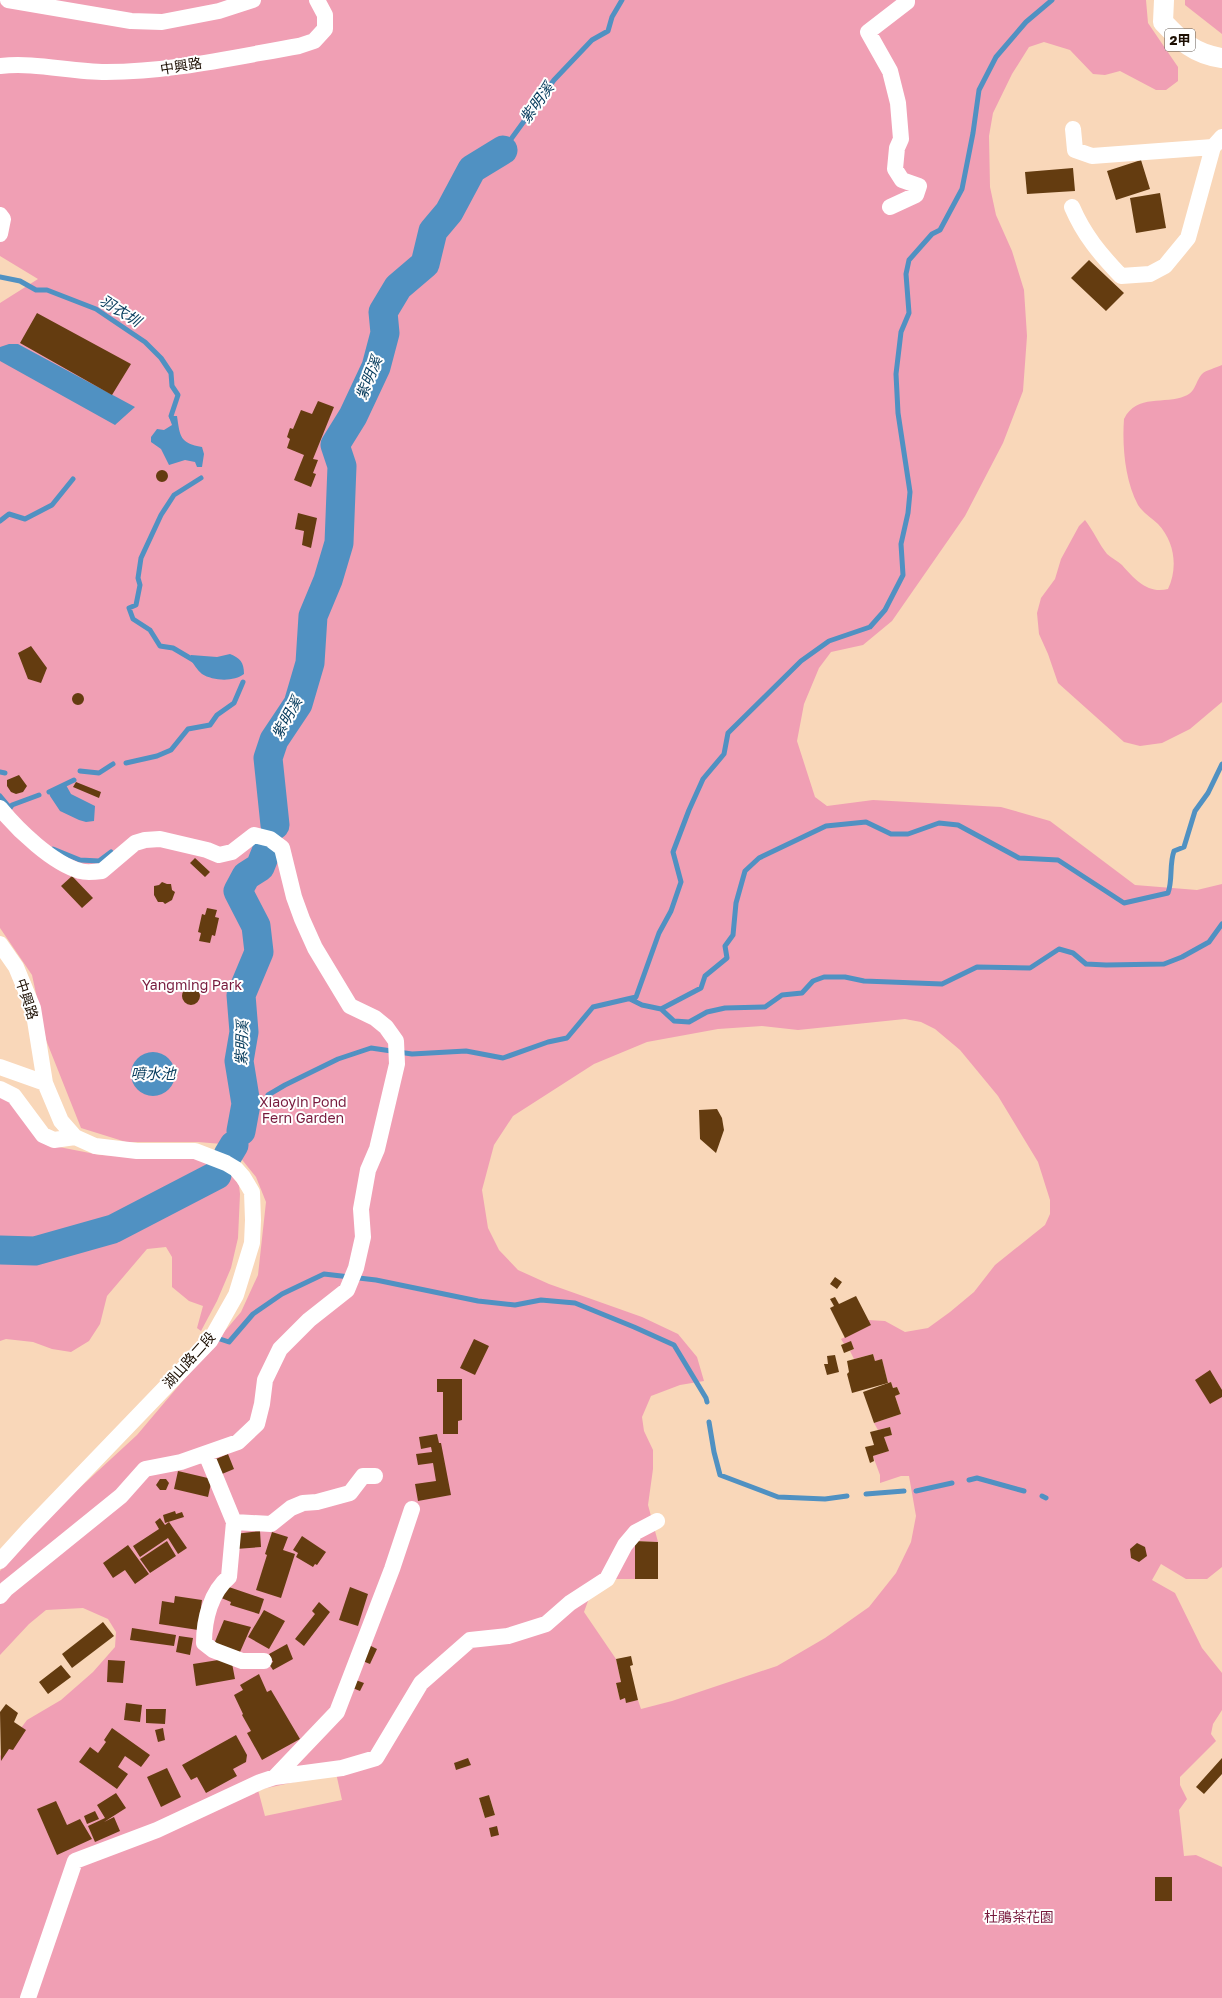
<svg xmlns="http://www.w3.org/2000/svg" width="1222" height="1998" viewBox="0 0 1222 1998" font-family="'Golos Text','Noto Sans TC',sans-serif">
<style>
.green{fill:#f09fb4;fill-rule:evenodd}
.water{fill:#5091c2}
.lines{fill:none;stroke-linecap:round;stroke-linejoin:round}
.stream{stroke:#5091c2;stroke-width:5}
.river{stroke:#5091c2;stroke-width:29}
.building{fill:#643c10}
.minor{stroke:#fff;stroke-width:16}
.major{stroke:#fff;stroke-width:20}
.labels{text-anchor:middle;stroke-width:4;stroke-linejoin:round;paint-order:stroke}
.shield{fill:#fff;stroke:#61574f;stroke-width:1}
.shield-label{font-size:13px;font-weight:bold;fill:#1d0f03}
.street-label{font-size:14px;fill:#1d0f03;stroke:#fff}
.park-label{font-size:14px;fill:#771a3d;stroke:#fff}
.water-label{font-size:15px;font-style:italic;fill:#063b5c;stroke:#fff}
</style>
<rect width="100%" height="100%" fill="#f9d7b9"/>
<path class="green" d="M0 0H1146L1148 23 1178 67V81L1166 90H1156L1120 71 1105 75 1093 74 1070 50 1044 42 1029 47 1012 74 993 113 989 136 990 187 996 215 1012 251 1024 290 1027 336 1023 391 1003 443 965 516 892 621 863 645 831 652 819 668 804 704 797 741 815 797 827 806 873 800 1001 807 1050 821 1135 885 1197 890 1222 884V1567L1207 1579H1186L1161 1564 1152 1580 1175 1593 1202 1648 1222 1673V1710L1213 1724 1211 1734 1216 1741 1180 1777V1785L1187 1799 1179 1810 1184 1856 1196 1855 1222 1867V1998H0V1756L27 1720 61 1700 93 1672 115 1647 116 1632 108 1619 83 1608 46 1610 29 1624 0 1655V1571L48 1517 137 1435 241 1312 258 1275 266 1202 256 1177 239 1156 222 1144 198 1142H126L81 1128 46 1040 32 975 0 928V303L38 279 0 256ZM905 1019 921 1022 935 1029 960 1050 998 1096 1038 1162 1050 1200V1214L1045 1225 995 1265 974 1292 950 1312 928 1328 905 1332 885 1321 868 1320 870 1325 841 1339 844 1344 851 1342 854 1349 850 1351 854 1359 873 1354 875 1361 882 1360 888 1383 891 1382 893 1388 897 1387 900 1394 895 1396 901 1414 874 1423 878 1430 890 1427 892 1435 884 1437 888 1451 873 1456 880 1475V1483L901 1476H909L916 1516 911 1542 896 1573 869 1607 825 1638 777 1666 672 1701 641 1709 638 1700 626 1702 625 1698 620 1699 616 1684 621 1682 616 1659 584 1612 596 1579H635L636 1541 658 1542 648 1505 653 1469V1450L644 1431 642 1417 651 1396 680 1385 704 1381 697 1357 678 1334 642 1317 549 1284 518 1270 499 1250 488 1228 482 1190 494 1145 513 1116 594 1064 647 1042 718 1029 762 1026 798 1030ZM336 1773 342 1800 265 1816 258 1790ZM489 1795 495 1815 485 1818 479 1798Z
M1185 0H1222V34L1185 5Z
M1222 365V702L1190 729 1162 743 1140 746 1124 742 1058 683 1048 654 1039 634 1037 613 1041 598 1055 579 1061 559 1079 526 1085 520C1093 530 1099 544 1107 554 1111 558 1118 561 1122 565 1135 580 1148 594 1168 589 1178 568 1175 542 1158 524 1152 518 1143 513 1138 505 1125 481 1122 446 1124 419 1137 393 1165 405 1185 396 1196 392 1195 382 1202 374 1206 370 1216 368 1222 365Z
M0 1094 11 1100 33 1127 59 1147 100 1155 197 1159 215 1165 230 1174 239 1185 240 1194 238 1238 231 1268 217 1301 201 1331 197 1328 203 1306 189 1301 172 1287V1257L166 1247 147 1249 107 1296 100 1324 89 1341 71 1352 52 1349 33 1342 6 1339 0 1341Z"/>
<path class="water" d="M9 344H18L135 407 115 425 0 361V347Z
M171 416H177C180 437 180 443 202 447L204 454 202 467H197L195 462 185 460 169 465 161 449 151 442V437L157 429 164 430 172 425 169 417Z
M230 654C240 658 244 662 244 674 234 682 213 681 202 674 197 670 194 664 190 659L191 655 217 657Z
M66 785 71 794 95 806 94 821 86 822 79 820 60 811 50 796 49 792Z
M131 1074a22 22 0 1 1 44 0a22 22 0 1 1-44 0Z"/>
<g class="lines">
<path class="stream" d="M503 150 554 80 592 40 608 31 612 17 622 0
M0 277 20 281 36 290H47L96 309 145 342 161 358 171 373 172 386 178 395 171 416 174 421
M0 521 9 514 25 519 52 505 73 479
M195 661 173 648 160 646 150 630 133 619 129 608 136 605 140 585 138 578 141 558 161 515 174 495 201 478
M126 763 157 756 171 750 188 729 210 725 217 715 234 703 243 682
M80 771 99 773 113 764
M0 772 5 773
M49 792 74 780
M0 796 10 808 12 805 39 795
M53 849 80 860 99 861 111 852
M630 999 642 1005 661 1009 674 1021 689 1022 707 1012 725 1008 765 1007 782 995 802 993 813 981 824 977H845L864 981 942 984 977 967 1030 968 1059 949 1073 953 1086 964 1106 965 1164 964 1182 957 1209 942 1222 924
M661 1009 701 988 705 976 727 958 725 946 733 935 736 903 745 871 759 858 826 826 866 822 891 834H908L939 823 958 825 1019 858 1058 860 1124 903 1168 893C1173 879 1169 865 1174 851L1184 847 1195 811 1208 793 1222 764
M268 1095 285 1085 338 1059 371 1048 412 1054 466 1051 503 1058 548 1042 567 1038 593 1007 636 997 659 933 671 911 681 882 673 852 689 810 703 779 724 754 728 733 801 661 829 641 870 627 885 610 903 575 901 544 908 513 910 492 898 413 896 374 901 332 909 313 906 274 909 260 932 234 940 230 962 189 973 133 979 90 996 57 1026 22 1052 0
M246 1104 250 1102
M220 1339 229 1342 253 1314 282 1294 324 1274 376 1280 478 1301 515 1305 541 1300 575 1303 634 1327 674 1345 706 1398 707 1402
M709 1422 714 1452 720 1475 778 1497 825 1499 847 1496
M969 1480 977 1478 1024 1491
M916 1491 952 1483
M866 1494 904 1491
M1042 1496 1046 1498"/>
<path class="river" d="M275 825 268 758 274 740 298 704 310 663 313 616 328 580 339 543 342 466 335 445 353 416 376 367 385 333 383 312 398 287 425 264 433 231 449 212 472 169 503 150
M241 1131 246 1104 239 1061 244 1032 241 995 259 952 256 926 238 891 246 876 260 867 266 852
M228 1155 234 1145
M0 1250 35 1251 113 1229 217 1175"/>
</g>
<path class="building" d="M1141 160 1150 189 1116 200 1107 171Z
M1073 168 1075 191 1027 194 1025 172Z
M1160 193 1166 228 1136 233 1130 198Z
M1089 260 1124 293 1106 311 1071 278Z
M37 313 131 364 112 395 20 343Z
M318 401 334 407 313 459 318 460 313 473 316 474 311 487 294 480 304 455 287 448 290 439 287 437 290 428 293 429 301 410 312 414Z
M156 476a6 6 0 1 1 12 0a6 6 0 1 1-12 0Z
M298 513 317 518 311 548 302 545 304 531 295 529Z
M31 646 47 668 41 683 28 679 18 653Z
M72 699a6 6 0 1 1 12 0a6 6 0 1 1-12 0Z
M19 775 27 786 23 792 16 794 11 792 7 786V780Z
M76 782 101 792 99 798 73 787Z
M195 858 210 872 205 877 190 863Z
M72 876 93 898 82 908 61 886Z
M162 882 167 884H171L172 890 175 892 172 900 165 904 163 902H158L154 895V886L159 885Z
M207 908 217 910 215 917 219 918 215 936 212 935 210 943 199 941 201 933 198 932 202 914 205 915Z
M182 996a9 9 0 1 1 18 0a9 9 0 1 1-18 0Z
M717 1109 722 1118 724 1130 716 1153 700 1139 699 1110Z
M296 1118a6 6 0 1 1 12 0a6 6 0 1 1-12 0Z
M835 1277 842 1282 837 1289 830 1284Z
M856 1296 871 1325 845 1338 830 1308 834 1306 830 1299 835 1297 839 1304Z
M474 1339 489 1346 475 1375 460 1368Z
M851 1341 854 1349 844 1353 841 1345Z
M873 1354 875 1361 882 1359 888 1383 852 1393 847 1374 849 1372 847 1361Z
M835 1355 839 1372 827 1375 824 1364H828L827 1356Z
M1210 1370 1222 1390V1397L1210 1404 1195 1380Z
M437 1379H462V1420L458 1421V1434H443V1392H437Z
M891 1382 893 1388 897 1387 900 1394 895 1396 901 1414 874 1423 863 1392Z
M890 1427 892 1435 884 1437 889 1451 873 1456 874 1461 870 1463 865 1447 874 1445 870 1432Z
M437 1434 439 1443H441L451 1495 418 1501 415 1484 436 1481 433 1463 418 1465 416 1454 432 1452 431 1447 421 1449 419 1437Z
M228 1454 234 1469 222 1474 216 1459Z
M178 1471 212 1479 208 1497 174 1489Z
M160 1479H166L169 1483 166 1490H160L156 1485Z
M175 1511 176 1514 182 1512 184 1517 165 1523 163 1515Z
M160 1518 165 1525 169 1522 187 1548 178 1554 168 1538 140 1557 133 1546 159 1529 155 1522Z
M260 1531 261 1547 236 1549 235 1534Z
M272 1532 288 1537 283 1550 295 1554 281 1598 256 1590 267 1555 265 1554Z
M302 1536 326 1552 317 1565 315 1564 313 1567 296 1557 298 1553 293 1550Z
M167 1541 176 1556 150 1573 140 1559Z
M635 1541 658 1542V1579H635Z
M1137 1543 1145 1547 1147 1556 1139 1562 1131 1558 1130 1549Z
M128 1545 149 1574 135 1584 125 1570 113 1578 103 1563Z
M223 1585 264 1599 259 1614 230 1605 231 1602 219 1597Z
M350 1587 368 1594 358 1626 339 1620Z
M175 1596 202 1600 198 1630 159 1624 162 1601 174 1603Z
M319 1602 330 1612 304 1646 295 1639 315 1614 312 1611Z
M264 1610 285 1621 269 1649 248 1637Z
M224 1620 251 1627 240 1652 214 1644Z
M103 1622 114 1636 72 1668 62 1654Z
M132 1628 176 1635 174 1646 130 1640Z
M179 1636 193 1638 190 1655 176 1652Z
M287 1644 293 1659 273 1670 269 1664 273 1662 269 1654Z
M367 1644 377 1649 370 1664 360 1660Z
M631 1656 633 1665 630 1666 638 1700 626 1703 625 1698 620 1700 616 1683 621 1682 616 1659Z
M231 1658 235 1679 196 1686 193 1664Z
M108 1660 125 1661 123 1683 107 1682Z
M61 1665 71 1677 48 1694 39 1682Z
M259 1674 267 1692 271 1690 300 1739 262 1760 247 1733 251 1731 242 1715 243 1714 234 1695 243 1690 240 1685Z
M353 1679 364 1683 360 1691 350 1687Z
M126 1703 142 1705 140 1722 124 1720Z
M6 1704 18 1713 14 1722 26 1730 13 1750 9 1749 1 1761 0 1712Z
M146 1709H166L165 1724 146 1723Z
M112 1728 150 1755 141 1767 125 1756 118 1767 128 1774 117 1789 79 1762 90 1747 98 1753 106 1742 104 1740Z
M163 1728 165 1740 158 1742 155 1730Z
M236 1735 247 1755 246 1762 233 1769 237 1776 206 1793 197 1777 191 1780 182 1765Z
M468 1758 471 1765 456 1770 454 1763Z
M1222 1758V1774L1204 1794 1196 1787Z
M167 1768 181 1797 161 1807 147 1777Z
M116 1793 126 1808 104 1822 114 1817 120 1831 95 1842 88 1826 105 1818 97 1805Z
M489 1795 495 1815 485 1818 479 1798Z
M56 1801 67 1825 80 1819 92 1839 57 1855 37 1809Z
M95 1811 99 1819 87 1824 84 1816Z
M497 1826 499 1835 491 1837 489 1828Z
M1155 1877H1172V1901H1155Z"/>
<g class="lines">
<path class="minor" d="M8 0 131 21 162 22 219 11 253 0
M0 66C36 62 70 72 106 72 171 72 235 57 299 46L314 41 325 29V15L317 0
M1073 129 1075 150 1092 156 1213 147
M890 207 916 195 919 186 902 180 895 169 897 148 901 139 898 103 890 71 868 32 907 2V0
M1072 207C1084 235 1100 254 1121 276L1150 274 1165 266 1188 238 1213 147 1222 137
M0 215 3 219 0 234
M0 808C18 830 52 863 80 871 86 873 95 872 102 871L135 843 145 840 160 839 207 850 219 855 232 852 254 835 270 839 282 848 294 897 302 919 315 948 350 1006 375 1018 386 1027 396 1041 397 1064 377 1149 368 1170 361 1209 363 1237 356 1268 347 1290 309 1320 280 1349 265 1380 262 1404 257 1424 238 1442 181 1462 145 1469 121 1496 6 1589 0 1596
M0 944 16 967 33 1008 45 1083 61 1121 75 1137 95 1146 137 1151H195L226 1163 236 1169 243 1177 252 1192 253 1220 252 1243 236 1295 210 1341 28 1530 0 1561
M0 1067 45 1083
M0 1089 14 1096 43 1135 54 1140 75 1137
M206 1454 234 1522 271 1524 291 1508 303 1503 317 1502 350 1493 363 1476H375
M234 1522 229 1577C211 1592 204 1619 204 1643L213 1650 242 1661H264
M275 1777 337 1712 392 1569 412 1509
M28 1998 75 1861 157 1830 260 1782 275 1777 342 1768 376 1758 421 1683 470 1640 508 1636 546 1624 570 1603 607 1579 625 1545 636 1532 657 1521"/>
<path class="major" d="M1164 0 1163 22C1181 41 1194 54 1222 58"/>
</g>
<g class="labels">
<rect class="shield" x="1165" y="29" width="30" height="22" rx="3"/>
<g class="shield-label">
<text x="1180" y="45">2甲</text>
</g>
<g class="street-label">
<text transform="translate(181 66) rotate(-9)" y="5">中興路</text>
<text transform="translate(27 999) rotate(72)" y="5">中興路</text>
<text transform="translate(189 1360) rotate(-48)" y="5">湖山路二段</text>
</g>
<g class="park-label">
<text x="192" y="990">Yangming Park</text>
<text x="303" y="1107">Xiaoyin Pond<tspan x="303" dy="16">Fern Garden</tspan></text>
<text x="1019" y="1922">杜鵑茶花園</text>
</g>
<g class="water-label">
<text transform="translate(537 103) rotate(-54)" y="5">紫明溪</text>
<text transform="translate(120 311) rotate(32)" y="5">羽衣圳</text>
<text transform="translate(369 378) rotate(-68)" y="5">紫明溪</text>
<text transform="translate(287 718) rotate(-61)" y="5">紫明溪</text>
<text transform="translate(242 1043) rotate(-88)" y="5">紫明溪</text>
<text x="153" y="1079">噴水池</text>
</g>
</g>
</svg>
